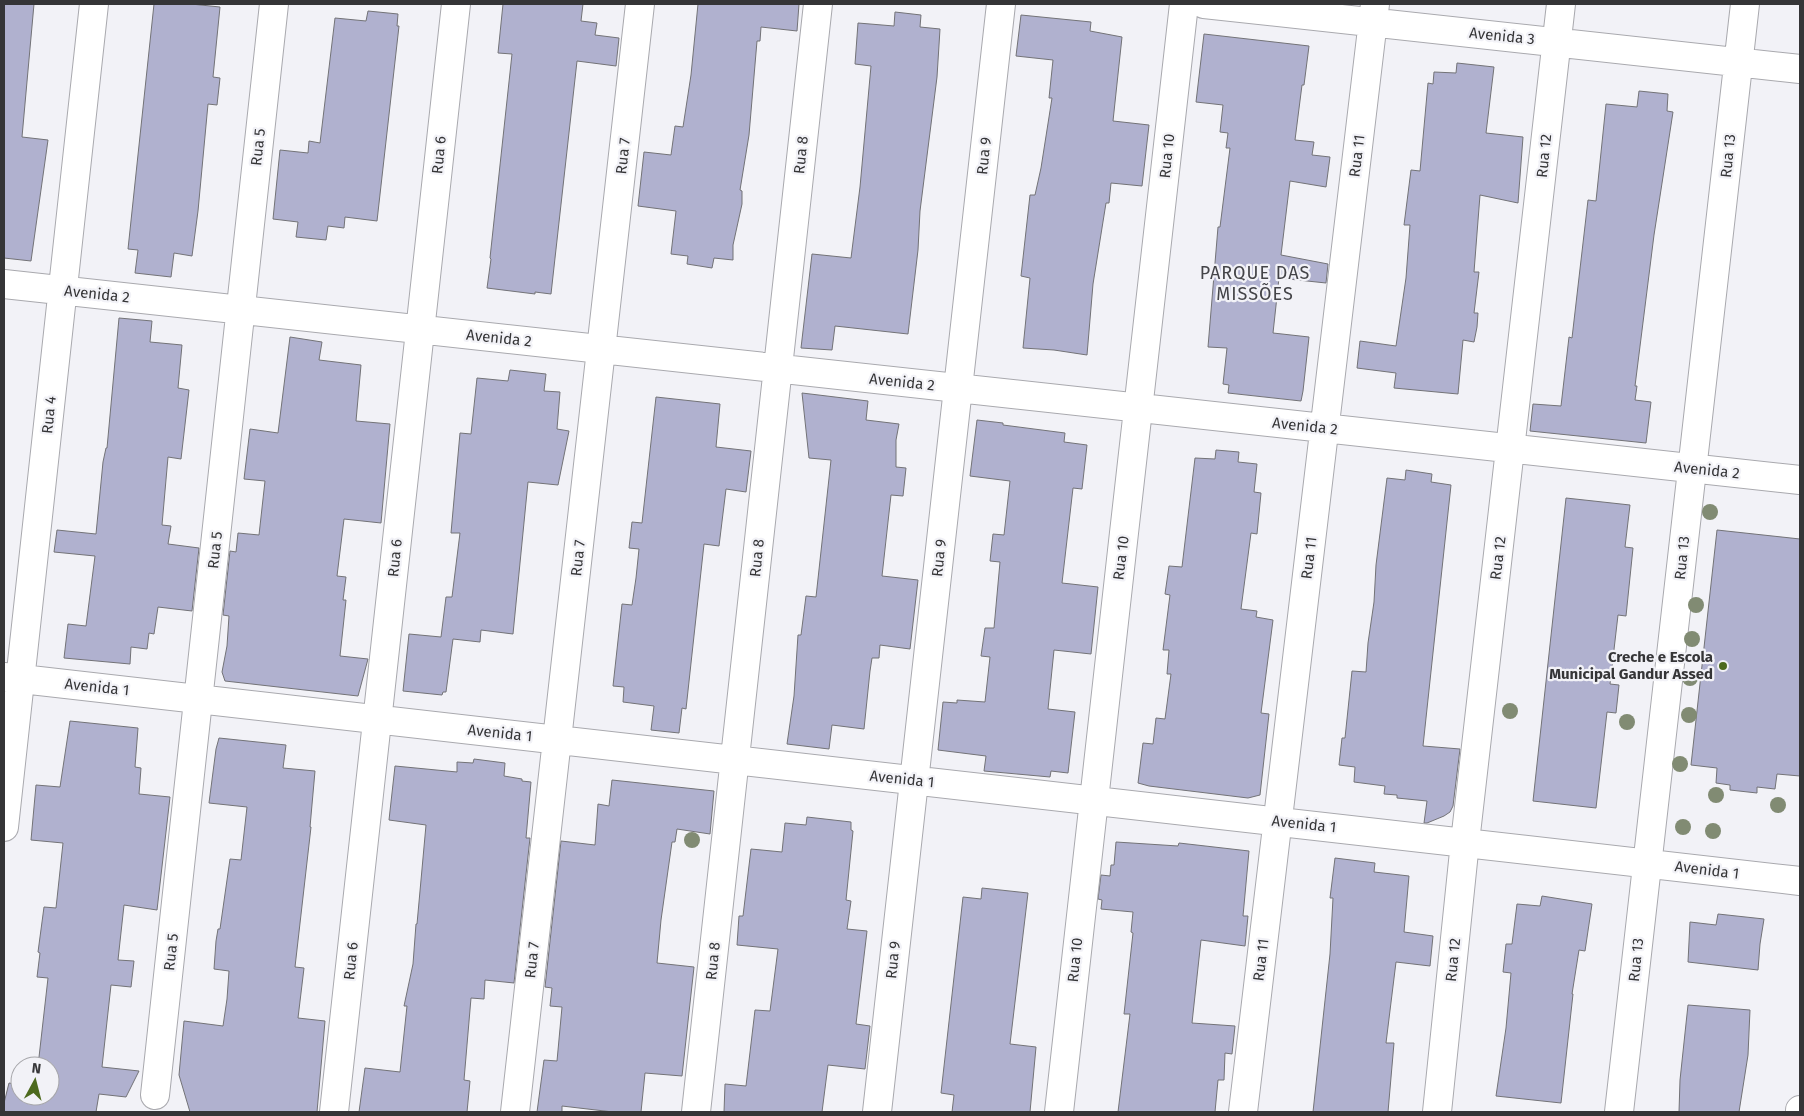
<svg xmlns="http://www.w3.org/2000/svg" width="1804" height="1116" viewBox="0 0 1804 1116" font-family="'Fira Sans',sans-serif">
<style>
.building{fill:#b0b1cf;stroke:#737377}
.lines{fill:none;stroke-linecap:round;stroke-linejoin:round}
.minor-casing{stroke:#a9a9ae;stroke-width:30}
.minor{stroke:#fff;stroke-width:28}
.tree{fill:#818b73}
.poi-dot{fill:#4d6a1e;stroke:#f2f2f7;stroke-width:2}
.labels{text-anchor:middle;stroke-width:4.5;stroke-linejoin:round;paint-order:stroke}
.street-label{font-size:15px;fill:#353537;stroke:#f2f2f7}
.poi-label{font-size:15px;font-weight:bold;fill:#353537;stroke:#f2f2f7;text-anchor:end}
.quarter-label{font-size:18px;letter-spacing:1px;fill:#444448;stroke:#f2f2f7}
</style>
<rect width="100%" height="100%" fill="#f2f2f7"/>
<path class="building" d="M4 4H34L22 137 48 140 31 261 4 258Z
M154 4H191L220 7 213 77 220 78 217 105 208 104 198 211 192 256 174 253 171 277 135 273 138 250 128 249Z
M503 4H583L581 21 597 23 595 35 619 38 616 66 577 61 551 294 535 292V294L487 288 491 259 490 258 512 54 498 53Z
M698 4H799L797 31 761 27 760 41H757L749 135 740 190 742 191V204L733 245V260L714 258 712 268 687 264 688 256 671 254 676 211 638 206 644 152 671 155 675 126 683 127 691 75Z
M368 11 398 14 397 26H399L377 221 345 217 344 228 328 226 326 240 296 237 298 222 273 219 280 150 308 153 309 141 320 143 335 18 366 21Z
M895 12 921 15 920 27 940 29 937 77 920 211 918 250 908 334 835 326 832 350 801 348 812 254 851 258 860 187 871 66 855 64 858 23 894 26Z
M1021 15 1091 22 1090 31 1122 37 1113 121 1149 125 1142 186 1111 183 1109 203H1106L1093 284 1087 355 1054 350 1023 348 1030 278 1021 276 1030 195H1035L1041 168 1052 98H1049L1053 60 1016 56Z
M1204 34 1309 46 1304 85H1302L1295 140 1314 142 1312 155 1330 157 1326 187 1290 181 1281 255 1328 264 1326 283 1279 278 1273 333 1309 337 1303 391 1301 401 1228 393 1229 385 1223 384 1227 348 1208 347 1218 227H1220L1230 148H1226L1228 133 1220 132 1223 105 1196 102Z
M1457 63 1494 67 1486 133 1523 137 1518 203 1480 195 1474 272H1479L1474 313H1478L1477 327 1474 342 1463 340 1458 394 1394 388 1396 373 1357 368 1360 341 1396 346 1406 278 1410 225H1404L1411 170 1420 171 1428 83 1433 84 1434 72 1456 73Z
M1639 91 1668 94 1667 111 1673 112 1654 235 1635 386H1637L1635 400 1651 402 1646 443 1530 431 1533 404 1561 406 1569 337 1572 338 1588 200 1596 201 1606 104 1637 107Z
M119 318 152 321 150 342 182 345 178 388 189 390 181 459 168 457 162 525 171 526 168 544 199 548 192 611 158 607 154 634 149 633 147 649 131 647 130 664 64 658 68 624 86 626 95 556 54 552 57 530 96 534 103 462 106 448H107Z
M290 337 322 342 319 360 361 365 356 421 390 424 381 523 344 519 337 576 346 577 343 600H346L340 656 368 659 358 696 225 681 222 672 227 646 229 616 223 615 230 551 236 552 238 533 259 535 265 481 244 479 250 429 278 433Z
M510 370 546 374 544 391 560 392 557 429 569 431 558 485 528 482 513 634 481 630 480 642 453 639 446 692H443L442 695 403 691 409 634 441 637 446 597H452L460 533H451L460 433 471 434 477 378 508 381Z
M802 393 868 401 866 420 899 424 896 440V467L906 468 903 496 891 495 882 576 918 580 910 649 880 645 879 658H872L870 671 864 729 832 725 829 749 787 744 794 696 798 635H801L806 596 816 597 831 460 809 458Z
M656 397 720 404 716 447 751 451 746 492 726 489 719 546 704 544 686 709 682 708 679 733 651 730 654 706 623 702 624 687 613 686 622 604 632 605 636 578 639 549 629 548 632 522 642 523Z
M977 420 1003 423V425L1065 433 1064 442 1087 445 1082 489 1073 488 1062 583 1098 587 1091 654 1054 650 1048 709 1075 712 1068 773 1051 771 1050 777 984 771 986 756 938 750 943 702 957 703V700L985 702 990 657 981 656 985 628H994L1000 562 990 561 993 534 1004 535 1010 481 970 476Z
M1216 450 1239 452 1238 462 1257 464 1254 492 1261 493 1257 534 1251 533 1241 609 1257 611 1256 617 1273 620 1261 713 1269 714 1260 795 1248 798 1149 786 1138 783 1143 743 1153 744 1156 718 1165 719 1171 674H1167L1169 650H1163L1170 595 1165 594 1169 566 1182 567 1195 458 1215 459Z
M1406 470 1432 474 1431 482 1451 485 1423 746 1460 749 1453 806 1450 812 1444 816 1427 823H1424L1427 801 1397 798V795L1384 794 1385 786 1354 782 1355 767 1339 765 1342 738H1345L1352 671 1366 672 1368 643 1374 602 1376 565 1387 478 1405 480Z
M1566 498 1630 505 1625 547 1633 548 1626 616 1618 615 1610 684 1619 685 1616 713 1607 712 1596 808 1533 801Z
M1717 530 1800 539V776L1777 774 1775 789 1757 787V793L1730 790V785L1716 783 1717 768 1691 765Z
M70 721 138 728 135 767 141 768 139 794 170 797 157 910 124 905 118 960 134 961 131 987 111 985 102 1067 139 1071 126 1097 99 1094 96 1112H4V1103L9 1083 20 1085V1096H50V1066H38L48 978 37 977 40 953 38 952 44 907 56 908 63 843 31 840 36 785 60 787Z
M219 738 286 745 283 768 315 771 310 827H311L295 967 304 968 298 1018 325 1021 317 1112H190L179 1075 184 1021 223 1026 227 999 229 971 214 969 216 941 218 929H220L230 859 241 860 247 807 209 803 216 749Z
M474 759 505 763 504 776 522 779V781L531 782 526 838H530L514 983 485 980 484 999 471 998 464 1080 470 1081 467 1112H359L365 1068 400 1072 407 1006H404L413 964 416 924H417L426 825 389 820 395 766 457 772V762L473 763Z
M612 780 714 791 710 834 677 829 675 842H672L661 920 657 963 694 967 682 1076 645 1073 641 1112H613L562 1106V1112H537L544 1060 557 1061 562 1007 550 1006 552 988 545 987 561 841 595 845 598 804 609 806Z
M807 817 851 822V830L853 831 846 900 851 901 847 929 867 931 856 1024 870 1026 865 1069 828 1065 822 1112H724L725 1084 746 1086 755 1010 770 1011 778 949 737 945 739 916H743L751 849 782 852 785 823 806 825Z
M1116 842 1178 846 1179 843 1249 851 1243 916H1248L1245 946 1201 940 1192 1023 1235 1026 1232 1054 1225 1053 1224 1080H1218L1215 1112H1118L1130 1014H1124L1133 933 1131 932 1133 912 1101 909 1102 900 1098 899 1101 875 1110 876 1111 865H1114Z
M1335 858 1375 863 1374 872 1409 876 1404 932 1433 936 1430 966 1396 962 1386 1043H1394L1388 1112H1313L1330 954 1333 898H1330Z
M982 888 1028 893 1010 1044 1036 1047 1030 1112H952L954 1095 941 1093 963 897 981 899Z
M1542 896 1592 904 1585 951 1579 950 1572 994H1573L1561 1103 1496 1096 1506 1028 1511 973 1503 972 1506 944H1512L1517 904 1540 906Z
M1718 914 1764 919 1760 944 1758 970 1688 962 1690 922 1716 925Z
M1688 1005 1750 1010 1748 1055 1739 1112H1679L1680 1080Z"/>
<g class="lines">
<g class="minor-casing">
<path id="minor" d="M1204 4 1800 69
M4 284 1800 480
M4 677 1800 881
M4 827 94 4
M155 1095 274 4
M334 1112 456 4
M515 1112 640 4
M696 1112 818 4
M877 1112 1001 4
M1059 1112C1099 743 1143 373 1184 4
M1243 1112 1375 4
M1437 1112 1465 842 1561 4
M1619 1112 1745 4
M1800 1112V1110"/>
</g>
<use href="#minor" class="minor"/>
</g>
<g class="tree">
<circle cx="1710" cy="512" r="8"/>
<circle cx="1696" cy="605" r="8"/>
<circle cx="1692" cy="639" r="8"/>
<circle cx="1690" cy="678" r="8"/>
<circle cx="1510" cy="711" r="8"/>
<circle cx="1689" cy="715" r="8"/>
<circle cx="1627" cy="722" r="8"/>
<circle cx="1680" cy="764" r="8"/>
<circle cx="1716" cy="795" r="8"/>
<circle cx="1778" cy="805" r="8"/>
<circle cx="1683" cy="827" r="8"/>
<circle cx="1713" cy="831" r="8"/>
<circle cx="692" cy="840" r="8"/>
</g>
<circle class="poi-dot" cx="1723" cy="666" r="5"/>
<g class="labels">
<g class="street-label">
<text transform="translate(1502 36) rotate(6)" y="5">Avenida 3</text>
<text transform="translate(258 147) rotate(-84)" y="5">Rua 5</text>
<text transform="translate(439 155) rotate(-84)" y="5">Rua 6</text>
<text transform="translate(801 155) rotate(-84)" y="5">Rua 8</text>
<text transform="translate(623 156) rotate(-84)" y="5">Rua 7</text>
<text transform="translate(984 156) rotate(-84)" y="5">Rua 9</text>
<text transform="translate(1167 156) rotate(-84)" y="5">Rua 10</text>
<text transform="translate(1357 156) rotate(-83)" y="5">Rua 11</text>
<text transform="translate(1544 156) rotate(-84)" y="5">Rua 12</text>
<text transform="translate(1728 156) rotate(-84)" y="5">Rua 13</text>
<text transform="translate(97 294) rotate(6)" y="5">Avenida 2</text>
<text transform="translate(499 338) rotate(6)" y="5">Avenida 2</text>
<text transform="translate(902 382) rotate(6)" y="5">Avenida 2</text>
<text transform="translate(49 415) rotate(-84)" y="5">Rua 4</text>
<text transform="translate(1305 426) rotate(6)" y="5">Avenida 2</text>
<text transform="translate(1707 470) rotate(6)" y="5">Avenida 2</text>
<text transform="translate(215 550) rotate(-84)" y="5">Rua 5</text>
<text transform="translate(395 558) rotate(-84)" y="5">Rua 6</text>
<text transform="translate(578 558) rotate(-84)" y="5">Rua 7</text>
<text transform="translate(757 558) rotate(-84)" y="5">Rua 8</text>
<text transform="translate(939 558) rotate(-84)" y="5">Rua 9</text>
<text transform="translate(1121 558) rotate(-83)" y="5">Rua 10</text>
<text transform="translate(1309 558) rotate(-83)" y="5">Rua 11</text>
<text transform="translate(1498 558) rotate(-83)" y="5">Rua 12</text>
<text transform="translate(1682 558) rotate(-84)" y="5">Rua 13</text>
<text transform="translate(97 687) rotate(6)" y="5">Avenida 1</text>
<text transform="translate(500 733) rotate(6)" y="5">Avenida 1</text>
<text transform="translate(902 779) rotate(6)" y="5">Avenida 1</text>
<text transform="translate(1304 824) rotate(6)" y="5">Avenida 1</text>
<text transform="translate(1707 870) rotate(7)" y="5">Avenida 1</text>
<text transform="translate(171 952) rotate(-84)" y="5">Rua 5</text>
<text transform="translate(532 960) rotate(-84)" y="5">Rua 7</text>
<text transform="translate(893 960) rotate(-84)" y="5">Rua 9</text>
<text transform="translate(1075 960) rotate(-84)" y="5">Rua 10</text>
<text transform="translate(1261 960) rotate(-83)" y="5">Rua 11</text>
<text transform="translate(1453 960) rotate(-84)" y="5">Rua 12</text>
<text transform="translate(1636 960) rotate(-84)" y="5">Rua 13</text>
<text transform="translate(351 961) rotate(-84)" y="5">Rua 6</text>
<text transform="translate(713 961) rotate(-84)" y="5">Rua 8</text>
</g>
<g class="poi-label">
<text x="1713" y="662">Creche e Escola<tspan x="1713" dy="17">Municipal Gandur Assed</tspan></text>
</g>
<g class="quarter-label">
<text x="1255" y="279">PARQUE DAS<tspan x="1255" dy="21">MISSÕES</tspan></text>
</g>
</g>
<rect width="1804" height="1116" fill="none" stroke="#353537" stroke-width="10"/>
<g transform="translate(35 1081) rotate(7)"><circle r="24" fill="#f2f2f7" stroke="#a6a6aa"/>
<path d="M0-4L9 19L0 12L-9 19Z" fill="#4d6a1e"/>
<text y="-8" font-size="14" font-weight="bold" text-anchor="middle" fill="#353537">N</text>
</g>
</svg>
